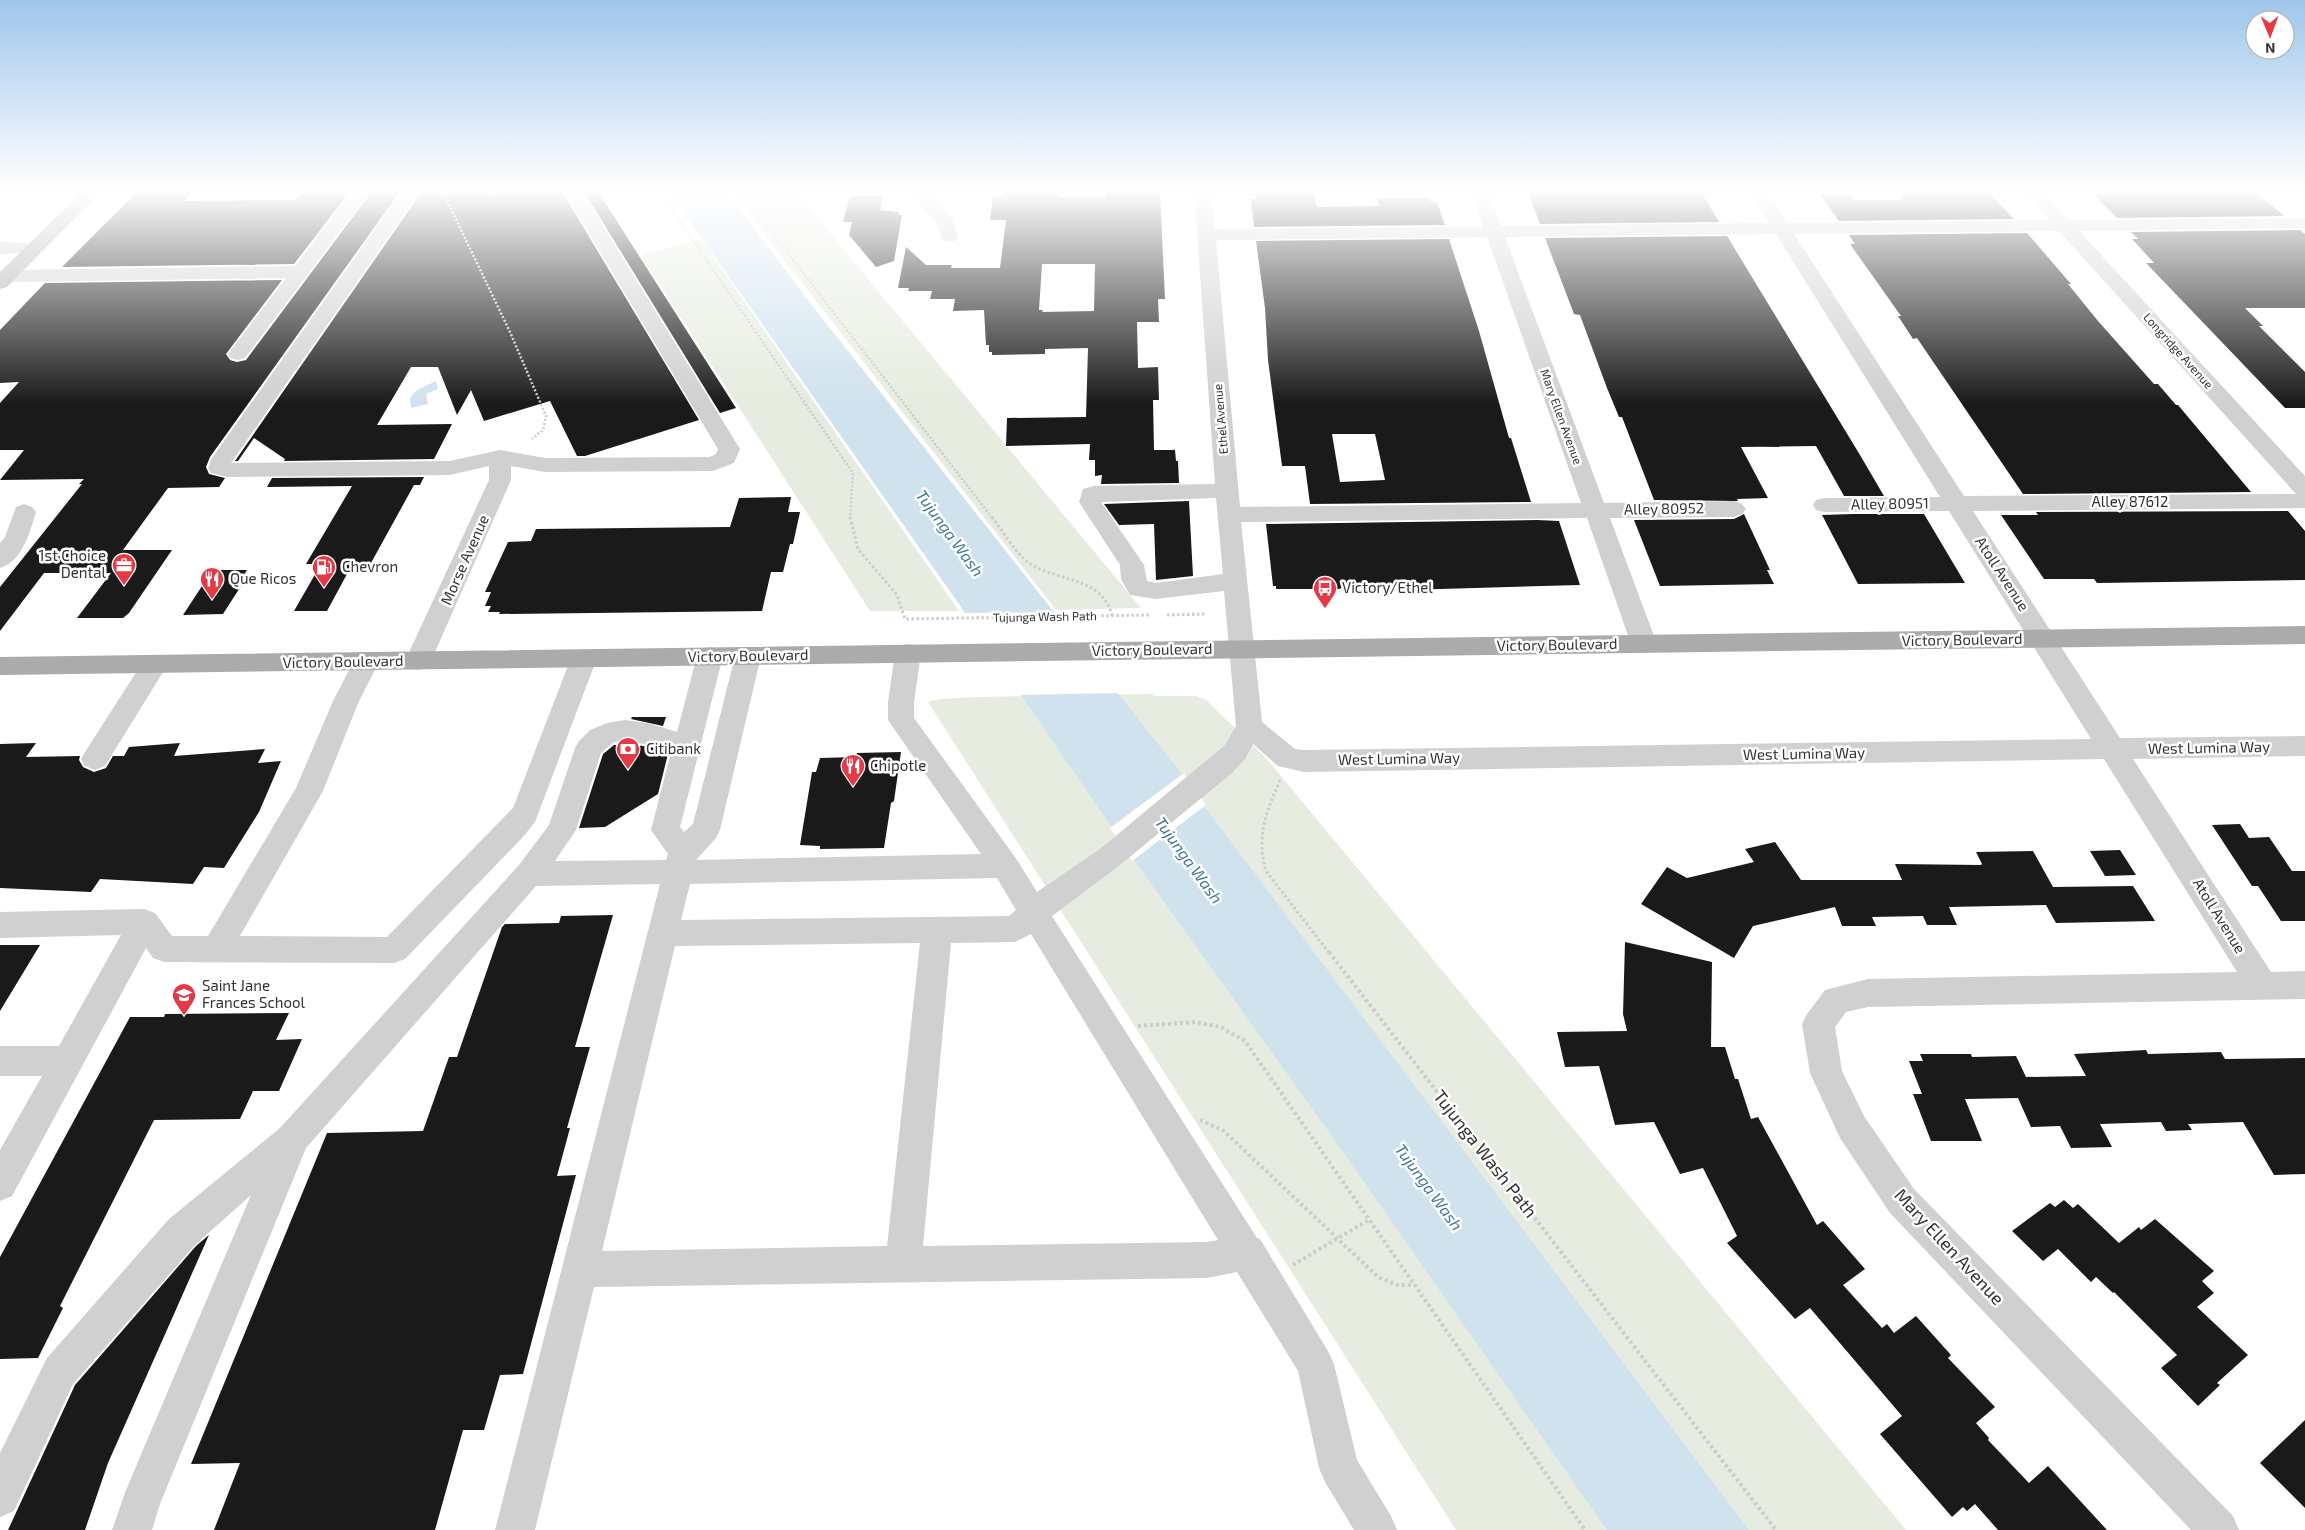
<svg xmlns="http://www.w3.org/2000/svg" width="2305" height="1530" viewBox="0 0 2305 1530" font-family="'Exo 2',sans-serif">
<style>
.green{fill:#e6ecdf}
.water{fill:#cfe2ee}
.pier{fill:#fff}
.building{fill:#1a1a1a;fill-rule:evenodd}
.lines{fill:none;stroke-linecap:round;stroke-linejoin:round}
.path-far2{stroke:#cdcdcd;stroke-width:2.5;stroke-dasharray:2 2;stroke-linecap:butt}
.path-far1{stroke:#cdcdcd;stroke-width:3;stroke-dasharray:2.5 2.5;stroke-linecap:butt}
.path{stroke:#cdcdcd;stroke-width:4;stroke-dasharray:3 3;stroke-linecap:butt}
.minor{fill:#d0d0d0;fill-rule:evenodd}
.major{fill:#ababab;fill-rule:evenodd}
.labels{text-anchor:middle;stroke-width:5;stroke-linejoin:round;paint-order:stroke}
.far-street-label{font-size:12px;fill:#333;stroke:#fff}
.street-label{font-size:15px;fill:#333;stroke:#fff}
.poi-label{font-size:15px;fill:#333;stroke:#fff;text-anchor:start}
.water-label{font-size:16px;font-style:italic;fill:#3f7597;stroke:#fff}
.near-street-label{font-size:18px;fill:#333;stroke:#fff}
</style>
<rect width="100%" height="100%" fill="#fff"/>
<path class="green" d="M730 190H794L1141 608 1056 610Z
M701 239 959 611H870L641 255Z
M1151 694 1155 696H1196L1206 700 1266 758 1906 1530H1456L928 702 939 699 977 697Z"/>
<path class="water" d="M668 190H725L807 299 1180 772 1207 810 1749 1530H1607L1334 1139 1137 864 954 597Z
M436 381 438 389 426 394 428 404 411 408 410 398 417 390Z"/>
<path class="pier" d="M1057 612 1121 693 1019 695 962 613Z
M1184 773 1206 805 1132 861 1110 828Z"/>
<path class="building" d="M139 190H194L184 201 295 200 304 190H351L294 264 62 267Z
M373 190H401L210 457 206 467 209 474 225 478 219 487 168 488 123 550H172L129 613 123 618H77L111 573H44L0 631V587L82 484H79L84 479 0 480 24 450H0V403L19 382 0 383V330L45 283 282 280 226 354 230 360 237 362 246 360Z
M423 190H487L489 195 510 190H561L699 420 585 456H577L550 401 484 421 471 390 457 415 438 367H411L377 425 452 424 434 459 284 461 285 459 254 438 238 461H235Z
M583 190H597L736 408 720 413Z
M1005 190H1048V193H1059V197H1105L1106 190H1160L1165 299H1158L1159 322H1137L1138 368 1158 367 1159 400H1153L1154 450H1175L1176 461H1178L1179 483 1101 484 1102 475 1095 476V460H1089L1090 444 1006 446 1007 418 1086 417 1088 348 1045 349V354L992 355V352H989V345H986L984 310 953 311 955 299H930L932 291H908L909 288H898L906 247 926 265H952L951 268H1000L1006 220H990L993 197H1001L1004 195ZM1042 264H1095L1094 311 1042 312 1043 310H1039Z
M1255 190 1312 191 1317 207 1379 206 1377 198H1430L1431 202H1437L1445 225 1254 227 1251 199H1257Z
M1527 190H1700L1719 222 1540 224Z
M1905 190H1986L2014 219 1839 221 1820 194H1849L1854 200H1901Z
M2252 190 2285 216 2117 218 2093 194 2147 191Z
M850 196H883L880 210 899 212V215H902L894 261 876 267 849 235 852 222H843Z
M2300 230 2305 234V308H2245L2263 326H2259L2305 372V408H2285L2146 263H2154L2132 239H2138L2131 232Z
M2027 233 2071 284H2068L2098 321 2154 384H2158L2176 405H2178L2251 492 2023 494 1917 338 1913 339 1898 316H1901L1850 244H1855L1849 235Z
M1727 236 1860 455 1884 496H1844L1816 446 1741 447 1768 498 1737 499 1738 501 1654 500 1622 417H1619L1607 388 1580 315 1574 314 1545 238Z
M1449 239 1479 331 1509 438H1511L1531 502 1310 504 1305 466H1282L1268 360 1265 308 1256 241ZM1332 434H1375L1385 480 1340 482Z
M424 477 420 485H414L371 563H353L327 611H294L321 564H306L352 486 267 487 272 478Z
M791 497 788 512H800L793 544H790L783 572H771L762 611 499 614 500 612H488L491 606H485L491 592H485L508 542 531 541 536 529 730 527 739 498Z
M1189 501 1193 576 1156 580 1154 524 1119 525 1104 504Z
M2288 511 2305 531V580L2097 583 2094 579H2044L2001 515H2038L2036 512Z
M1744 514 1770 570H1767L1774 584 1660 586 1634 520 1734 519Z
M1853 514H1924L1965 583 1858 584 1822 515Z
M1537 520 1559 521 1580 585 1406 590 1405 588H1357L1349 585 1339 589H1276V586H1273L1266 524Z
M216 570H247L237 586H241L223 614 183 615 202 586H206Z
M632 717H666L663 726 631 719Z
M36 743 26 757 80 756 79 760 83 767 94 772 106 768 113 756H124L129 747 180 743 174 756 265 749 258 763 281 761 259 812 224 868 204 867 193 884 100 879 91 892 0 888V744Z
M623 743 656 748 655 755 668 754 658 794 605 827 579 828 603 754 614 745H623Z
M901 752 894 801 891 803 884 848 820 849V846L800 845 812 772H816L820 758 856 757 857 753Z
M2240 824 2249 838 2269 837 2292 871H2305V921H2281L2258 886H2252L2212 825Z
M1775 842 1801 880H1902L1895 864 1981 865 1982 864 1976 852 2033 851 2053 887 2133 886 2155 921 2056 923 2046 905 1949 907 1957 925H1927L1923 916 1872 917 1876 926H1842L1835 907 1753 926 1734 958 1641 904 1667 867 1687 878 1754 862 1745 849Z
M2120 850 2136 875 2105 876 2090 851Z
M613 915 575 1047H590L567 1128H570L557 1176 576 1175 523 1374 500 1375 484 1430H463L435 1530H214L240 1463 191 1464 327 1133 423 1131 449 1057H457L502 927 505 924 559 923 561 916Z
M1625 942 1712 962 1711 1047H1725L1735 1079H1738L1751 1119 1758 1117 1817 1225 1823 1221 1865 1269 1843 1285 1882 1328 1887 1324 1894 1333 1916 1316 1951 1355 1948 1358 1995 1407 1976 1423 1989 1438 1988 1440 2029 1483 2048 1466 2107 1530H1998L1975 1504 1967 1511 1963 1507 1952 1517 1880 1434 1902 1416 1810 1308 1795 1319 1727 1243 1737 1236 1703 1168 1680 1174 1654 1122 1615 1125 1599 1066 1565 1067 1557 1032 1627 1031 1623 1014Z
M0 945H40L0 1011Z
M289 1013 276 1040 302 1039 279 1091H253L240 1119 154 1120 60 1306 63 1308 38 1358 0 1359V1257L130 1017H164L165 1014Z
M2146 1050 2148 1054 2221 1052 2225 1059 2305 1058V1174L2274 1175 2243 1122 2188 1124 2192 1130 2166 1131 2161 1122 2100 1124 2112 1147 2071 1148 2060 1126 2031 1127 2018 1098 1965 1099 1982 1141H1931L1913 1094H1922L1909 1061H1923L1920 1054H1971L1972 1057 2016 1056 2026 1077 2086 1076 2074 1054Z
M2064 1200 2073 1208 2078 1204 2119 1243 2139 1227 2141 1230 2155 1219 2214 1271 2202 1281 2214 1293 2197 1307 2248 1355 2217 1383 2220 1385 2198 1406 2161 1368 2177 1355 2114 1292 2113 1293 2096 1277 2091 1282 2058 1249 2043 1261 2012 1231 2050 1203 2055 1207Z
M209 1235 108 1463 85 1530H8L75 1385 196 1246Z
M2305 1420V1508L2260 1463Z"/>
<g class="lines">
<path class="path-far2" d="M442 190 510 332 546 416 543 430 532 439
M658 190 853 473 850 519
M739 190 993 519"/>
<path class="path-far1" d="M850 517 858 549 897 595 905 619 1151 615
M992 517C1002 530 1016 554 1029 563 1057 582 1103 576 1112 616
M1167 615 1205 614
M1280 780C1266 814 1256 834 1266 871L1330 954"/>
<path class="path" d="M1329 952 1776 1530
M1138 1026 1195 1022 1221 1027 1245 1041 1585 1530
M1200 1120 1224 1131 1378 1277 1397 1285H1414
M1293 1265 1370 1219"/>
<path class="minor" d="M353 190H371L245 358 238 360 231 358 228 354 286 278 8 282 0 278 1 272 8 270 295 266Z
M403 190H421L231 463 450 461 500 450 545 458 710 457 716 454 718 449 563 190H581L740 449 734 463 713 471 545 472 511 466V480L431 661 427 668 418 670 409 668 405 661 489 480V466L450 475 227 477 211 473 208 468 212 458Z
M907 190H925L952 219 958 237 955 241H943L937 224Z
M1194 190H1212L1215 229 1483 227 1470 190H1488L1501 226 1769 223 1748 190H1766L1787 223 2050 220 2023 190H2041L2069 220 2305 218V228L2079 231 2305 476V508L1973 511 2120 738 2305 736V756L2133 759 2271 972 2305 971V999L1868 1007 1846 1012 1835 1027 1842 1071 1864 1116 1914 1189 2233 1516 2239 1530H2191L1890 1213 1840 1138 1810 1073 1802 1024 1807 1014 1825 990 1868 979 2237 972 2104 759 1304 772 1278 766 1253 744 1245 759 1232 773 1120 865 1052 916 1257 1238 1260 1239 1328 1351 1334 1364 1357 1460 1391 1516 1397 1530H1354L1325 1482 1319 1468 1298 1371 1237 1272 1207 1278 594 1287 535 1530H495L660 884 536 886 306 1148 160 1504 152 1530H112L126 1490 251 1195 195 1245 73 1384 14 1511 0 1517V1453L47 1358 169 1219 280 1128 519 865 549 825 575 748 579 741 590 730 607 723 625 720 648 723 677 732 697 656 701 649 710 647 719 649 723 656 680 827 684 832 693 824 735 656 739 649 748 647 757 649 761 656 720 830 716 838 696 860 981 854 888 720V702L895 653 899 646 908 644 917 646 921 653 914 702V718L1015 857 1037 892 1100 849 1225 745 1236 726 1224 591 1156 599 1130 595 1121 579 1120 565 1079 502 1083 489 1094 486 1215 484ZM2059 231 2296 494 1964 496 1794 234ZM1776 234 1940 497 1824 498 1816 500 1813 505 1816 510 1824 512 1949 511 2091 739 1304 750 1295 749 1262 722 1241 522 1587 518 1631 644 1635 650 1644 653 1653 650 1657 644 1610 518 1734 517 1742 514 1746 509 1742 504 1734 501 1604 503 1505 237ZM1487 237 1581 503 1240 507 1216 240ZM1216 498 1223 574 1156 583 1147 581 1144 565 1101 502ZM625 741 657 746 671 752 651 830 668 854 666 860 555 861 576 830 601 753 614 742ZM997 878 1016 910 1009 916 681 920 690 884ZM1031 934 1218 1240 1207 1242 923 1246 951 943 1015 942ZM920 943 887 1246 602 1251 675 946Z
M0 242 42 244 44 248 42 252 0 254Z
M24 504 32 507 36 512C30 532 22 562 0 568V543L5 537 16 507Z
M584 649 593 651 597 658 535 822 523 837 405 959 394 963 164 962 153 958 146 948 12 1196 0 1201V1150L42 1076H0V1046H59L121 935 0 938V912L144 909 155 913 172 936H208L296 788 333 701 357 655 366 653 375 655 379 662 359 701 323 791 240 936 387 937 513 808 571 658 575 651Z
M155 655 164 657 168 664 105 766 95 770 85 766 81 759 85 752 146 657Z"/>
<path class="major" d="M84 190H103L7 287 0 289V272Z
M2305 626V644L0 675V657Z"/>
</g>
<linearGradient id="sky" x2="0" y2="1"><stop stop-color="#9ec6ea"/><stop offset="0.47" stop-color="#fff"/><stop offset="1" stop-color="#fff" stop-opacity="0"/></linearGradient>
<rect width="2305" height="404" fill="url(#sky)"/>
<defs>
<g id="office-pin" transform="scale(1.25)"><path d="M0 17L-7.5 6A9.5 9.5 0 1 1 7.5 6Z" fill="#e63946" stroke="#fff"/><path d="M-6-3h4V-5.5h4V-3h4V5H-6ZM-1-4.5V-3h2v-1.5ZM-6 0V1H6V0Z" fill="#fff"/></g>
<g id="fuel-pin" transform="scale(1.25)"><path d="M0 17L-7.5 6A9.5 9.5 0 1 1 7.5 6Z" fill="#e63946" stroke="#fff"/><path d="M-5.5-6h7V0h2V4h1.3V-2.5L3-4.5l.8-.8L6-3V5H2.5V1h-1V6h-7ZM-4.2-4.7v3.2H.2V-4.7Z" fill="#fff"/></g>
<g id="restaurant-pin" transform="scale(1.25)"><path d="M0 17L-7.5 6A9.5 9.5 0 1 1 7.5 6Z" fill="#e63946" stroke="#fff"/><path d="M-5-6h1v4h1v-4h1v4h1v-4h1v5L-1.5 .5V6h-2V.5L-5-1ZM5-6V6H3V1.5H1.5Q1.5-4 5-6Z" fill="#fff"/></g>
<g id="bus-pin" transform="scale(1.25)"><path d="M0 17L-7.5 6A9.5 9.5 0 1 1 7.5 6Z" fill="#e63946" stroke="#fff"/><path d="M-5-6H5V4H4V6H2V4H-2V6H-4V4H-5ZM-3.5-4V0h7V-4ZM-3.5 1.2v1.5H-2V1.2ZM2 1.2v1.5H3.5V1.2Z" fill="#fff"/></g>
<g id="bank-pin" transform="scale(1.25)"><path d="M0 17L-7.5 6A9.5 9.5 0 1 1 7.5 6Z" fill="#e63946" stroke="#fff"/><path d="M-6-4H6V4H-6ZM0-2.3a2.3 2.3 0 1 0 0 4.6a2.3 2.3 0 1 0 0-4.6Z" fill="#fff"/></g>
<g id="school-pin" transform="scale(1.25)"><path d="M0 17L-7.5 6A9.5 9.5 0 1 1 7.5 6Z" fill="#e63946" stroke="#fff"/><path d="M0-5L7-2L0 1L-7-2ZM-4 1L0 2.5L4 1V4Q0 6-4 4Z" fill="#fff"/></g>
</defs>
<g fill-rule="evenodd">
<use href="#office-pin" x="124" y="565"/>
<use href="#fuel-pin" x="324" y="567"/>
<use href="#restaurant-pin" x="212" y="579"/>
<use href="#bus-pin" x="1325" y="588"/>
<use href="#bank-pin" x="628" y="749"/>
<use href="#restaurant-pin" x="853" y="766"/>
<use href="#school-pin" x="184" y="995"/>
</g>
<g class="labels">
<g class="far-street-label">
<text transform="translate(2178 351) rotate(48)" y="4">Longridge Avenue</text>
<text transform="translate(1561 417) rotate(70)" y="4">Mary Ellen Avenue</text>
<text transform="translate(1221 419) rotate(-95)" y="4">Ethel Avenue</text>
<text transform="translate(1045 617) rotate(-1)" y="4">Tujunga Wash Path</text>
</g>
<g class="street-label">
<text x="2130" y="507">Alley 87612</text>
<text transform="translate(1890 504) rotate(-1)" y="5">Alley 80951</text>
<text transform="translate(1664 509) rotate(-1)" y="5">Alley 80952</text>
<text transform="translate(465 560) rotate(-66)" y="5">Morse Avenue</text>
<text transform="translate(2002 574) rotate(57)" y="5">Atoll Avenue</text>
<text transform="translate(1962 640) rotate(-1)" y="5">Victory Boulevard</text>
<text transform="translate(1557 645) rotate(-1)" y="5">Victory Boulevard</text>
<text transform="translate(1152 650) rotate(-1)" y="5">Victory Boulevard</text>
<text transform="translate(748 656) rotate(-1)" y="5">Victory Boulevard</text>
<text transform="translate(343 662) rotate(-1)" y="5">Victory Boulevard</text>
<text transform="translate(2209 748) rotate(-1)" y="5">West Lumina Way</text>
<text transform="translate(1804 754) rotate(-1)" y="5">West Lumina Way</text>
<text transform="translate(1399 759) rotate(-1)" y="5">West Lumina Way</text>
<text transform="translate(2219 916) rotate(58)" y="5">Atoll Avenue</text>
</g>
<g class="poi-label">
<text x="106" y="561" text-anchor="end">1st Choice<tspan x="106" dy="17">Dental</tspan></text>
<text x="342" y="572">Chevron</text>
<text x="230" y="584">Que Ricos</text>
<text x="1342" y="593">Victory/Ethel</text>
<text x="646" y="754">Citibank</text>
<text x="870" y="771">Chipotle</text>
<text x="202" y="991">Saint Jane<tspan x="202" dy="17">Frances School</tspan></text>
</g>
<g class="water-label">
<text transform="translate(950 533) rotate(54)" y="6">Tujunga Wash</text>
<text transform="translate(1189 860) rotate(54)" y="6">Tujunga Wash</text>
<text transform="translate(1429 1187) rotate(54)" y="6">Tujunga Wash</text>
</g>
<g class="near-street-label">
<text transform="translate(1485 1154) rotate(52)" y="6">Tujunga Wash Path</text>
<text transform="translate(1949 1247) rotate(47)" y="6">Mary Ellen Avenue</text>
</g>
</g>
<g transform="translate(2270 35) rotate(179)"><circle r="24" fill="#ffffff" stroke="#adadad"/>
<path d="M0-4L9 19L0 12L-9 19Z" fill="#e63946"/>
<text y="-8" font-size="14" font-weight="bold" text-anchor="middle" fill="#333333">N</text>
</g>
</svg>
